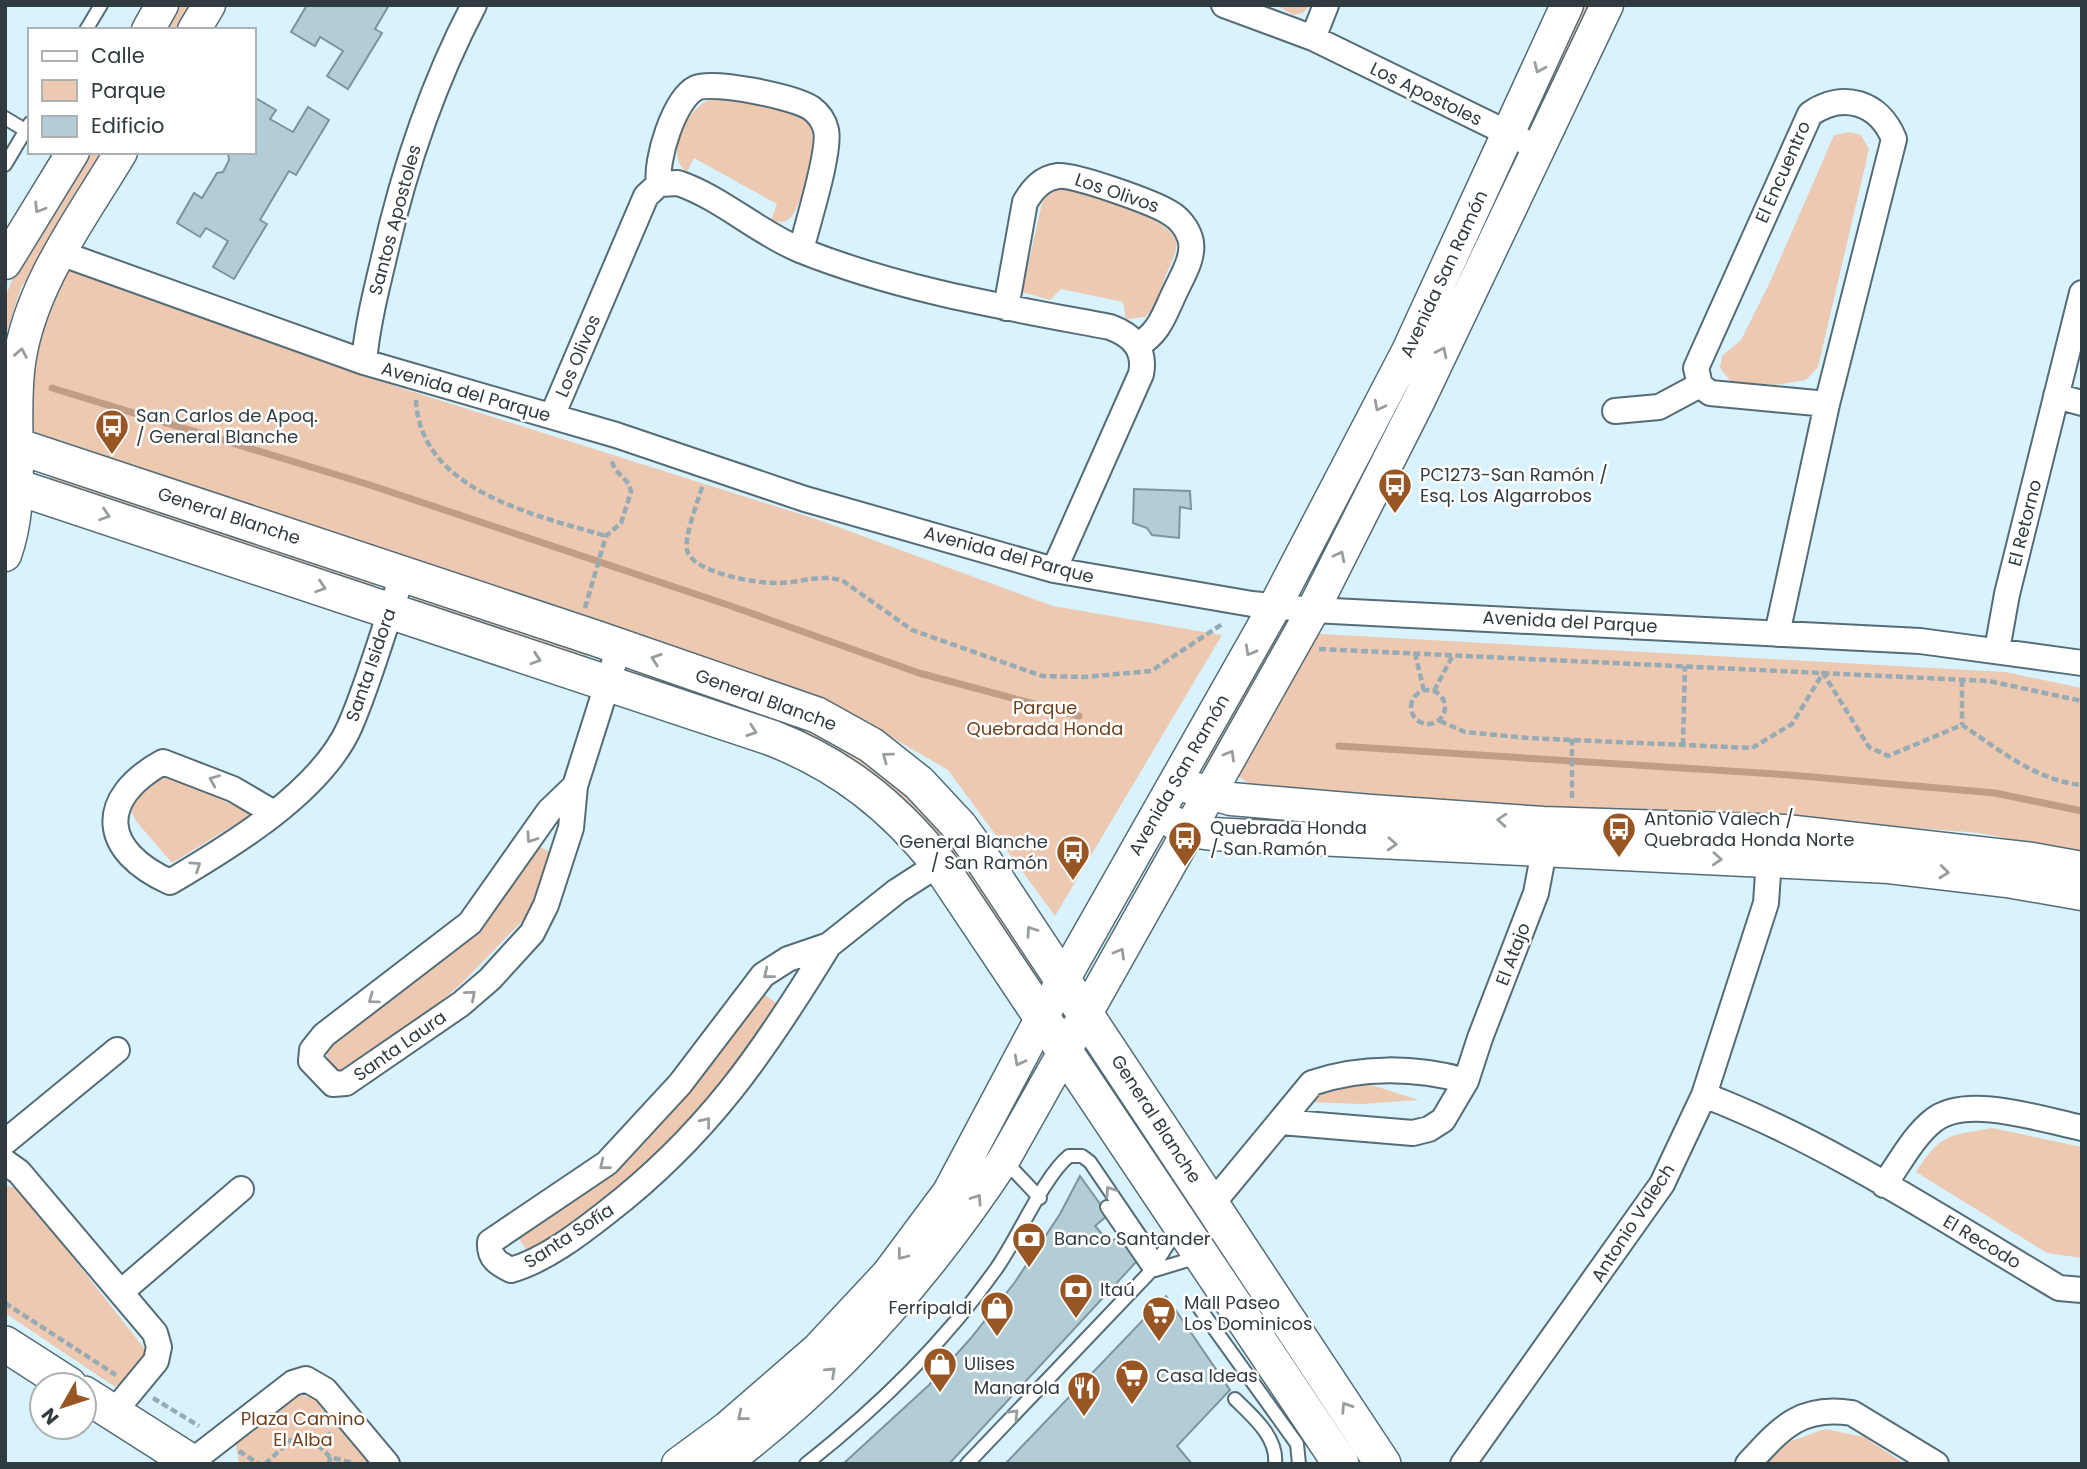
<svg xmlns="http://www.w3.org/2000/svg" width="2087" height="1469" viewBox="0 0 2087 1469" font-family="Poppins,sans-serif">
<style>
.green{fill:#edc9b2}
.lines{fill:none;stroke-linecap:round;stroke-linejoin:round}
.stream{stroke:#c19d86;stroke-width:7}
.building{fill:#b3cdd7;stroke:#7b949e;stroke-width:2}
.service-casing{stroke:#556c76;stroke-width:16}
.minor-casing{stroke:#556c76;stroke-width:28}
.tertiary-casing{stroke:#556c76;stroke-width:35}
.secondary-casing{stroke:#556c76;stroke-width:38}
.path{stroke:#96abb3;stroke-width:4.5;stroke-dasharray:7 3.5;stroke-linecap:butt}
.service{stroke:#fff;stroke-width:12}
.minor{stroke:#fff;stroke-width:24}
.tertiary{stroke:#fff;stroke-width:32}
.secondary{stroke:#fff;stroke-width:35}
.oneway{stroke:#989d9f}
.labels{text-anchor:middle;stroke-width:5;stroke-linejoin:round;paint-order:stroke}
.street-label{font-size:18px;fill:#303b3f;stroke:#fff}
.poi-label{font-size:18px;fill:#303b3f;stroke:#fff;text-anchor:start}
.park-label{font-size:18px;fill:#70401b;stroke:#fff}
</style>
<rect width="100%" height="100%" fill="#d8f3fe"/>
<path class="green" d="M181 5H196L181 30H166Z
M1277 5H1310L1303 13 1293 15Z
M1580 5H1593L1535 131 1529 129Z
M716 97C739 102 795 106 809 124 820 138 803 204 791 217 785 224 779 222 771 220L777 204 694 158 687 172C661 154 690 102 716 97Z
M1850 132 1861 135 1869 149 1818 367 1806 380 1775 385 1731 382 1720 368 1722 356 1741 340 1770 282 1834 135Z
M90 152H106L21 288 5 338V298L15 273Z
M1062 188 1076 190C1099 198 1169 217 1176 241 1178 251 1171 263 1167 272 1161 287 1157 306 1145 317L1126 319 1123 302 1061 289 1050 300 1022 292 1042 203 1049 194Z
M57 262 360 375 819 520 1053 606 1222 635 1055 916 948 770 826 699 32 431 17 382Z
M52 470 377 582 374 588 49 482Z
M416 594 588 651 586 659 409 601Z
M1304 633 2005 672 2082 688V852L1979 833 1843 822 1264 794 1234 773Z
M1275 635 1281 638 1207 767 1203 764Z
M636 668 825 734 869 759 935 816 1046 984 1040 983 966 874 928 826 889 786 845 757 632 674Z
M155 769 252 814 172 863 136 821 127 803Z
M533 844 550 852 549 874 524 919 463 982 403 1035 337 1073 323 1049 475 929Z
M764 994 779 1005 775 1023 634 1183 531 1257 515 1233 615 1166 689 1093Z
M1362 1082 1419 1100 1362 1104 1307 1102 1315 1091Z
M1992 1128 2082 1147V1258L2047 1253 1916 1172C1941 1133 1949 1136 1992 1128Z
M5 1185 19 1189 151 1357 115 1387 5 1313Z
M292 1394 322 1399 378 1464 239 1463 235 1440Z
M1825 1429 1864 1437 1905 1464H1767L1786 1443Z"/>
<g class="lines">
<path class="stream" d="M52 388 370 485 728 605 919 673 1079 716
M1339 746 1790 775 1995 793 2082 811"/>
</g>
<path class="building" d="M307 5H389L375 29 382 33 348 89 327 76 343 51 320 37 315 46 291 32Z
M254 97 276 110 270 119 293 132 308 107 329 120 296 175 289 171 260 220 267 224 234 279 213 267 228 241 206 228 200 237 177 223 194 193 202 198 217 173 223 172 229 160 228 152H254Z
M1134 489 1190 491 1191 509 1180 507 1179 538 1152 535 1147 528 1133 523Z
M1080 1176 1108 1215 1095 1226 1110 1243 1119 1236 1137 1261 949 1464H843L929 1385 971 1338 1015 1282 1060 1214Z
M1166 1296 1230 1390 1177 1446 1192 1464H1005Z"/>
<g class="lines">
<g class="service-casing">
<path id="service" d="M86 30 101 5
M5 118 30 133
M5 165 30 123
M1004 1160 1040 1198
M1107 1207 1151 1271
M1155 1270 1198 1257
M1198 1306 1297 1444 1299 1464
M1235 1399C1252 1416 1278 1437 1275 1464
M806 1464C877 1408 944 1343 996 1269 1017 1240 1044 1176 1069 1156H1082L1090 1162 1162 1268
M967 1464 1151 1271 1179 1227"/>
</g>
<g class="minor-casing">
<path id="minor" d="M1224 5 1313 38 1540 149
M1313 38 1326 5
M659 184C655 161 674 99 696 88 714 80 794 97 811 108 818 113 824 121 826 130 831 151 807 225 801 250
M60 253 364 362 616 435 805 499 1054 570 1252 604 1313 610 1920 641 2082 663
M1006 308 1025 202C1033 189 1042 178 1058 176 1074 174 1155 203 1170 213 1179 218 1187 228 1190 238 1196 256 1181 278 1174 294 1164 315 1159 333 1138 345
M364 362C367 328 375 295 383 262 403 172 431 87 474 5
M2056 396 2082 403
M1615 411 1659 407 1700 385
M552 416 646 196 659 184 678 183C722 198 757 232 800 250 900 290 1004 307 1110 327 1132 335 1146 349 1141 374L1054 570
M1777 634 1827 404 1894 139C1879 102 1843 91 1810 114L1696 368 1700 385 1710 393 1827 404
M1997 650 2007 594 2082 293
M575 786 549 811 470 923 324 1035 312 1050 311 1061 333 1084 346 1083 461 1004 490 979 532 933 546 905 571 828 575 786 619 647
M274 813 233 789 163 762C96 799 101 851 170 882 231 846 321 792 350 726 371 677 385 624 403 574
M829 945C763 1053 707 1135 606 1213 578 1235 545 1260 511 1270 497 1263 489 1258 490 1242L607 1163 680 1084 763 975 788 959 829 945 897 891 939 864
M1704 1095C1829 1143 1944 1220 2059 1288L2082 1290
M1281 1122 1413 1133 1429 1129 1443 1120 1466 1081 1480 1038 1536 893 1544 851V834
M5 1142 117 1050
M5 1162 19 1172 155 1333 159 1347 156 1361 113 1413
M1884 1185C1899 1164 1914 1135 1934 1120 1967 1094 2043 1120 2082 1128
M1212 1204 1312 1083C1361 1066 1416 1067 1466 1081
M121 1292 241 1189
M191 1462 293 1383 306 1379 325 1390 387 1464
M1463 1464 1662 1184 1704 1095 1766 903 1770 844
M1748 1464C1781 1428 1800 1405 1852 1413L1936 1464"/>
</g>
<g class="tertiary-casing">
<path id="tertiary" d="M148 30 162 5
M194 30 209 5
M5 263 73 152
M5 555C27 493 10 427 19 363 30 285 81 219 121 152
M1189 787 1231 799 1371 811 1543 823 1786 831 2032 859 2082 868
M1171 821 1189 831 1212 834 1889 867 2007 881 2082 894
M678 1464 727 1428 818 1349 888 1274 949 1192 1042 1017 1275 606 1408 351 1567 5
M723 1464C835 1380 927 1276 1004 1159L1313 610 1420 398 1607 5"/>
</g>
<g class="secondary-casing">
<path id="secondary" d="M5 442 595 638 817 715 871 745 919 783 960 827 978 852 1383 1464
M5 483 772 738C841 765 893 806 939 864L1341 1464
M5 1344 69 1385
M84 1394 194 1464"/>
</g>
<path class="path" d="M416 400C420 491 535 515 606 536
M702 487C698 501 684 537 687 550 692 573 759 584 779 583 801 583 821 573 843 581L912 630 1042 676 1084 677 1151 671 1224 623
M585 608 606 536 621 523 631 492 629 484 615 469 610 458
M1319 649 1989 681 2082 701
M1415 653 1424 691
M1962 680V725
M1411 707a17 17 0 1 1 34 0a17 17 0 1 1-34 0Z
M1434 691 1453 655
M1440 721 1465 732 1528 738 1752 748 1792 724 1823 673 1869 747 1888 756 1962 725C1998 749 2037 781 2082 785
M1683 745 1685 666
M1572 798V739
M5 1303 116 1375
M153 1398 199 1426
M317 1444 332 1432
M239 1451 259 1464
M265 1464 291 1440 317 1444 330 1457 353 1463
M329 1464 330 1457"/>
<use href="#service" class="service"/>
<use href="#minor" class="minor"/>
<use href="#tertiary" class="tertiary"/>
<use href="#secondary" class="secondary"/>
</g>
<defs><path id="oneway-chevron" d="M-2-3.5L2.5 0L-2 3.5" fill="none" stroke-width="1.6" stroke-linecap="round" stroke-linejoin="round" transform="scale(1.75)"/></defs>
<g class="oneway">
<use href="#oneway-chevron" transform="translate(1539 68) rotate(114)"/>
<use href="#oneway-chevron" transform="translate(39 208) rotate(122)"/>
<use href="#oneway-chevron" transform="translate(1442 352) rotate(-64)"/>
<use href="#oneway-chevron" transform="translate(21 353) rotate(-80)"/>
<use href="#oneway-chevron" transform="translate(1379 406) rotate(117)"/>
<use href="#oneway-chevron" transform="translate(105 515) rotate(18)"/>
<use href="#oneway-chevron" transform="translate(1340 556) rotate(-63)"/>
<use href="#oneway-chevron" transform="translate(321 587) rotate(18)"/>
<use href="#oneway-chevron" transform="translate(1250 651) rotate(119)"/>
<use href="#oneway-chevron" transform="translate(536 659) rotate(18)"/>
<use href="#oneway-chevron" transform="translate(656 659) rotate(-161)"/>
<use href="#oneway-chevron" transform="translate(752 731) rotate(19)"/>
<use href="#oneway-chevron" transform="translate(1230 755) rotate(-60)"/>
<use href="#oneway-chevron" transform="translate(887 757) rotate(-143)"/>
<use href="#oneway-chevron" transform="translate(214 780) rotate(-157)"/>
<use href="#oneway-chevron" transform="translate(1502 820) rotate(-176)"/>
<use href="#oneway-chevron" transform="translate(531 838) rotate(124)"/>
<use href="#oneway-chevron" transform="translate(1392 844) rotate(3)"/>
<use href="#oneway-chevron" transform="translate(1717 859) rotate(3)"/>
<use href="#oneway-chevron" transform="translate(196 866) rotate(-34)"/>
<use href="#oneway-chevron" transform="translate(1944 872) rotate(6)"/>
<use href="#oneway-chevron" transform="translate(1031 931) rotate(-124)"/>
<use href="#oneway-chevron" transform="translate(1120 953) rotate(-60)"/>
<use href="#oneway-chevron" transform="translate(768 974) rotate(141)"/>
<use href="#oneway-chevron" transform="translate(471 995) rotate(-41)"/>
<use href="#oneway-chevron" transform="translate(373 999) rotate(144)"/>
<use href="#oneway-chevron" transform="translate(1019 1061) rotate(118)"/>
<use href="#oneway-chevron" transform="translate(706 1122) rotate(-51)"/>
<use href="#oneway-chevron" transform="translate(604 1165) rotate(141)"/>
<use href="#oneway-chevron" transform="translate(1110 1191) rotate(-124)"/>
<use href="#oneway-chevron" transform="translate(977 1199) rotate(-56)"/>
<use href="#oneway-chevron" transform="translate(902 1255) rotate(128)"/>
<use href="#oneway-chevron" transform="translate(831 1372) rotate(-43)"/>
<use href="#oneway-chevron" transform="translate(1346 1407) rotate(-123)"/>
<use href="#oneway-chevron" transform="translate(1014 1414) rotate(-46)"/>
<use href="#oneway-chevron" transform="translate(742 1416) rotate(141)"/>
</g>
<defs>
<g id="bus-pin" transform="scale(1.75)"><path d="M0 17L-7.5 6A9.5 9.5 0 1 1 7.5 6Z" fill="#985624" stroke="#fff"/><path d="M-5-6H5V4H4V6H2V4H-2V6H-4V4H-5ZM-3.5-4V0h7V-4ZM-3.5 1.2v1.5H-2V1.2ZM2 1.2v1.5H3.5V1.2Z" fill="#fff"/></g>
<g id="bank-pin" transform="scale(1.75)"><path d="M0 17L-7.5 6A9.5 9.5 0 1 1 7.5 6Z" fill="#985624" stroke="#fff"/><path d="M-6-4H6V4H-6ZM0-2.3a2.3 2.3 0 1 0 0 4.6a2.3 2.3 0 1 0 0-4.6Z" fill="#fff"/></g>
<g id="shop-pin" transform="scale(1.75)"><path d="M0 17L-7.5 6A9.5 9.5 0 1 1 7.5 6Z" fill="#985624" stroke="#fff"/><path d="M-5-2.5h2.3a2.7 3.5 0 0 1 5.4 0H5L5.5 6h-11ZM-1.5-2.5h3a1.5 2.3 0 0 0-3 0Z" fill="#fff"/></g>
<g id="supermarket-pin" transform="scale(1.75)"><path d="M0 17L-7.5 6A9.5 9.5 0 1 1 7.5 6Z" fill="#985624" stroke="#fff"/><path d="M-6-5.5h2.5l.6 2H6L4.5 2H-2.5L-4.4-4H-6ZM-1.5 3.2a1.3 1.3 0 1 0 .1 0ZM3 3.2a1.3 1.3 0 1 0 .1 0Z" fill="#fff"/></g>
<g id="restaurant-pin" transform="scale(1.75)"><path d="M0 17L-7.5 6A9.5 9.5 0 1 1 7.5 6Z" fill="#985624" stroke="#fff"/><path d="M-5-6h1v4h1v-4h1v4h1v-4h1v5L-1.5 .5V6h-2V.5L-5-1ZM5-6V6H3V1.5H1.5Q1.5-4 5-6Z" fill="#fff"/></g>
</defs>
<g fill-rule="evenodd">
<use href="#bus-pin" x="112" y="426"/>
<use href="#bus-pin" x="1395" y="485"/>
<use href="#bus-pin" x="1619" y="829"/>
<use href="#bus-pin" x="1185" y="838"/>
<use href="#bus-pin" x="1073" y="852"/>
<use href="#bank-pin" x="1029" y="1239"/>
<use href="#bank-pin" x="1076" y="1290"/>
<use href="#shop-pin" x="997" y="1308"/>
<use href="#supermarket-pin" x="1159" y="1313"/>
<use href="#shop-pin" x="940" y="1364"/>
<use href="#supermarket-pin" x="1132" y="1376"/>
<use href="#restaurant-pin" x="1084" y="1388"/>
</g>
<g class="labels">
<g class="street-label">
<text transform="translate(1426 94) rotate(26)" y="6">Los Apostoles</text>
<text transform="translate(1783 172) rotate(-66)" y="6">El Encuentro</text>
<text transform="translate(1117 193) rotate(19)" y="6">Los Olivos</text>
<text transform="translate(395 220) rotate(-75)" y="6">Santos Apostoles</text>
<text transform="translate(1444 274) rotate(-65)" y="6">Avenida San Ramón</text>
<text transform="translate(578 356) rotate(-67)" y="6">Los Olivos</text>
<text transform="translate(466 392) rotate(16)" y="6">Avenida del Parque</text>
<text transform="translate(229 516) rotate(18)" y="6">General Blanche</text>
<text transform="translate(2025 523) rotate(-76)" y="6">El Retorno</text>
<text transform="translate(1009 555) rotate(15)" y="6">Avenida del Parque</text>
<text transform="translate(1570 622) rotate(3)" y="6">Avenida del Parque</text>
<text transform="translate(371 665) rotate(-71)" y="6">Santa Isidora</text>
<text transform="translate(766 700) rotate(20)" y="6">General Blanche</text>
<text transform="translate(1179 775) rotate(-60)" y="6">Avenida San Ramón</text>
<text transform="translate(1513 954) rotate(-69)" y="6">El Atajo</text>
<text transform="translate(400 1046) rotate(-35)" y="6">Santa Laura</text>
<text transform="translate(1156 1119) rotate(57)" y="6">General Blanche</text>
<text transform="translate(1633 1223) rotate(-57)" y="6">Antonio Valech</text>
<text transform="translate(569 1236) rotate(-33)" y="6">Santa Sofía</text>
<text transform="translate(1982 1242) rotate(31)" y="6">El Recodo</text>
</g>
<g class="poi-label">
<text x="136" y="422">San Carlos de Apoq.<tspan x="136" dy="21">/ General Blanche</tspan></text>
<text x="1420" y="481">PC1273-San Ramón /<tspan x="1420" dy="21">Esq. Los Algarrobos</tspan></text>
<text x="1644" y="825">Antonio Valech /<tspan x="1644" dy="21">Quebrada Honda Norte</tspan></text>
<text x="1210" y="834">Quebrada Honda<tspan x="1210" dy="21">/ San Ramón</tspan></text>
<text x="1048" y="848" text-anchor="end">General Blanche<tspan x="1048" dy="21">/ San Ramón</tspan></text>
<text x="1054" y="1245">Banco Santander</text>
<text x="1100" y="1296">Itaú</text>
<text x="1184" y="1309">Mall Paseo<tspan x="1184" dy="21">Los Dominicos</tspan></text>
<text x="972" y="1314" text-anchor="end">Ferripaldi</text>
<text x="964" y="1370">Ulises</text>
<text x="1156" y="1382">Casa Ideas</text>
<text x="1060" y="1394" text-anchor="end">Manarola</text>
</g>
<g class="park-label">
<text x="1045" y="714">Parque<tspan x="1045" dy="21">Quebrada Honda</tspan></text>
<text x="303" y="1425">Plaza Camino<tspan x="303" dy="21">El Alba</tspan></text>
</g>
</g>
<rect width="2087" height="1469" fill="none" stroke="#303b3f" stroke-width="14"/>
<rect x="28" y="28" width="228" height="126" fill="#ffffff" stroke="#acb1b2" stroke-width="2"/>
<rect x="42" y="51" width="35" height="10" fill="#ffffff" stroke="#acb1b2" stroke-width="2"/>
<text x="91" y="63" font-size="21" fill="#303b3f">Calle</text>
<rect x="42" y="80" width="35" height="21" fill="#edc9b2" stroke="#acb1b2" stroke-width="2"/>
<text x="91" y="98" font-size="21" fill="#303b3f">Parque</text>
<rect x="42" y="116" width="35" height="21" fill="#b3cdd7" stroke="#acb1b2" stroke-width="2"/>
<text x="91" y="133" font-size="21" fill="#303b3f">Edificio</text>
<g transform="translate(63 1406) rotate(231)"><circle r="33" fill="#ffffff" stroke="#acb1b2" stroke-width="2"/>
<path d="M0-5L12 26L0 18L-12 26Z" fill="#985624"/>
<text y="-10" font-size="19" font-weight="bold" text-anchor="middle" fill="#303b3f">N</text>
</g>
</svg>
